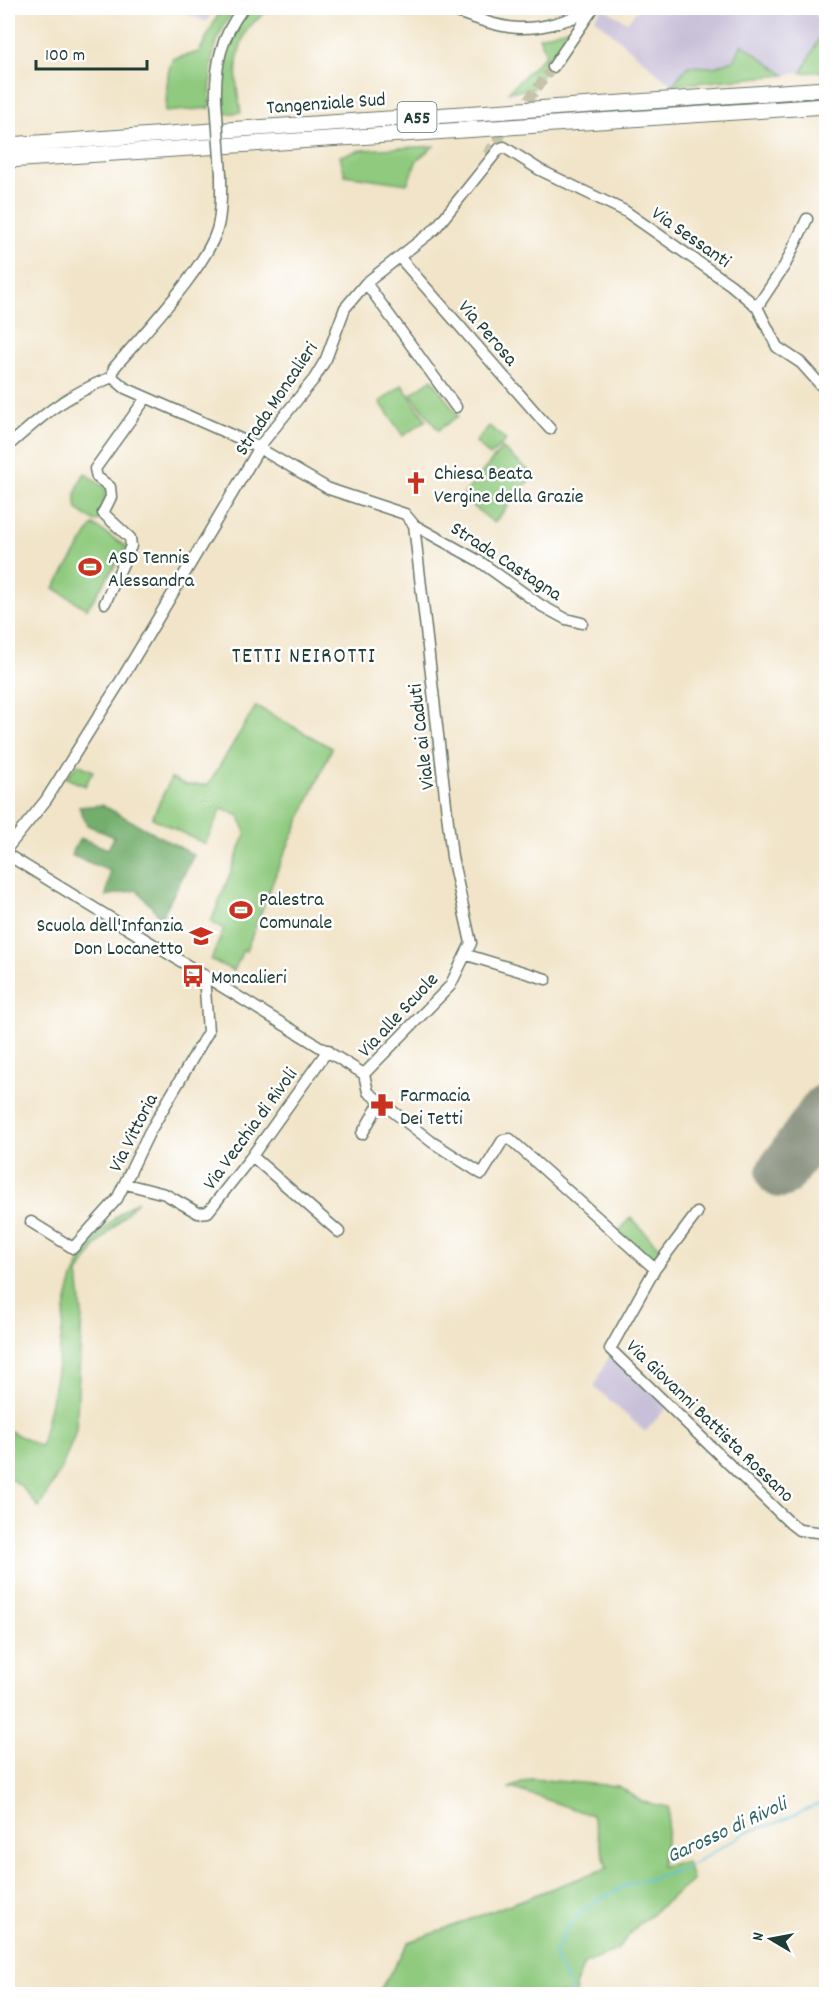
<svg xmlns="http://www.w3.org/2000/svg" width="834" height="2002" viewBox="0 0 834 2002" font-family="Dekko,sans-serif">
<style>
.industrial{fill:#c8bfd8}
.green{fill:#8fca7e;stroke:#578459;stroke-width:1.5}
.forest{fill:#73ae6d;stroke:#497650;stroke-width:1.5}
.lines{fill:none;stroke-linecap:round;stroke-linejoin:round}
.stream{stroke:#5ec3dc;stroke-width:2}
.runway{stroke:#88907e;stroke-width:50}
.minor-tunnel{stroke:#c7c3aa;stroke-width:10;stroke-dasharray:10 5;stroke-linecap:butt}
.minor-casing{stroke:#687768;stroke-width:13}
.highway-casing{stroke:#687768;stroke-width:17}
.minor{stroke:#fff;stroke-width:10}
.highway{stroke:#fff;stroke-width:15}
.minor-bridge-casing{stroke:#687768;stroke-width:13;stroke-linecap:butt}
.minor-bridge{stroke:#fff;stroke-width:10}
.labels{text-anchor:middle;stroke-width:5;stroke-linejoin:round;paint-order:stroke}
.shield{fill:#fff;stroke:#627771;stroke-width:1.5}
.shield-label{font-size:18px;font-weight:bold;fill:#1f3d34}
.street-label{font-size:20px;fill:#1f3d34;stroke:#fff}
.poi-label{font-size:20px;fill:#1f3d34;stroke:#fff;text-anchor:start}
.water-label{font-size:21px;font-style:italic;fill:#326566;stroke:#fff}
.quarter-label{font-size:22px;letter-spacing:1.5px;fill:#1f3d34;stroke:#fff}
</style>
<rect width="100%" height="100%" fill="#fff"/>
<filter id="ink" filterUnits="userSpaceOnUse"><feTurbulence type="fractalNoise" baseFrequency=".0167" numOctaves="2"/><feDisplacementMap in="SourceGraphic" scale="12" xChannelSelector="R" yChannelSelector="G"/><feConvolveMatrix kernelMatrix="1 2 1 2 8 2 1 2 1" color-interpolation-filters="sRGB"/></filter>
<filter id="wash" filterUnits="userSpaceOnUse"><feTurbulence type="fractalNoise" baseFrequency=".008" numOctaves="4" result="noise"/><feDisplacementMap in="SourceGraphic" scale="24" xChannelSelector="R" yChannelSelector="G"/><feGaussianBlur stdDeviation="1.35" result="paint"/><feColorMatrix in="noise" values="0 0 0 0 0 0 0 0 0 0 0 0 0 0 0 0 0 1.4 0 .05"/><feComposite in="paint" operator="in"/></filter>
<g filter="url(#wash)">
<rect width="100%" height="100%" fill="#f1e4c8"/>
<path class="industrial" d="M187 8H201L212 12 206 22 184 13Z
M603 8 627 22 639 8H809L825 26 802 73 785 75 742 44 735 59 714 67 688 66 672 85 594 18Z
M611 1353 667 1407 645 1432 594 1386Z"/>
<path class="green" d="M236 8C209 41 211 68 210 108L165 112C168 95 165 73 173 59L199 52 221 9Z
M254 8H271C264 14 252 22 247 30 233 57 235 84 241 112L226 114C210 78 223 32 254 8Z
M826 23V71L802 73 825 26Z
M574 27 533 89 508 92 546 54 539 37Z
M742 44 785 75 672 85 688 66 714 67 735 59Z
M434 146 417 160 407 184 345 175 340 156 361 150Z
M432 379 458 416 438 430 411 394Z
M402 385 426 420 403 436 380 402Z
M489 426 506 440 490 456 476 442Z
M502 448 534 475 494 523 462 497Z
M85 473 106 489 101 519 95 522 77 509C74 493 77 486 85 473Z
M93 525 127 547 87 609 54 588Z
M256 706 332 748 279 866 246 951 243 950 234 971 211 960 224 929 211 922 246 833 239 816 222 808 205 844 152 818 171 778 187 785H208Z
M78 764 93 771 85 786 66 778Z
M138 1201 96 1246 78 1273 82 1314 76 1431 62 1467 39 1508 21 1486 8 1477V1430L41 1447C46 1422 53 1396 57 1371 65 1313 64 1267 109 1224 118 1215 126 1207 138 1201Z
M631 1217 662 1251 653 1263 619 1231Z
M532 1779 618 1786 643 1802 669 1807 667 1837 661 1866 687 1861 692 1881 637 1926 617 1950 584 1964 575 1986 576 1994H363L378 1993 409 1942 607 1868 592 1815C563 1807 538 1795 509 1788Z"/>
<path class="forest" d="M102 805 194 855 161 918 137 890 106 896 110 871 71 855 80 838 108 849 114 837 87 825 79 807Z"/>
<g class="lines">
<path class="stream" d="M567 1982 554 1955 567 1928 588 1906 627 1885 684 1869 749 1831 774 1824 826 1801
M571 1988 572 1994"/>
<path class="runway" d="M781 1173 826 1109"/>
</g>
</g>
<g filter="url(#ink)">
<g class="lines">
<path class="minor-tunnel" d="M519 112 553 67
M487 154 509 125"/>
<g class="minor-casing">
<path id="minor" d="M446 8C510 31 525 37 591 11
M553 67 592 10
M216 100C215 65 221 37 243 8
M400 258 550 429
M366 283 456 407
M757 307 785 265 807 219
M112 377 125 388 252 444 329 489 405 514 414 525 479 561 542 606 566 619 582 623
M112 377 114 368C141 336 209 265 218 226 222 209 221 192 221 175
M8 446C45 413 65 396 112 377
M105 603 131 546 130 538 103 513 111 497 110 487 97 477 95 469 146 398
M8 847 46 800 120 682 263 442 314 379 326 359 345 308 366 283 435 229 499 149 504 147 540 170 625 211 731 285 757 307 777 347 801 363 826 391
M8 855 364 1074
M467 955 546 979
M364 1074 368 1092 432 1142 482 1174 503 1140 510 1139 655 1269 610 1349 790 1523 799 1530 826 1533
M364 1074 450 986 471 943 452 857 414 525
M362 1134 381 1101
M252 1156 339 1232
M126 1184 165 1194 198 1213 208 1212 252 1156 328 1050
M31 1222 73 1248 117 1199 149 1133 208 1032 204 975
M655 1269 697 1213"/>
</g>
<g class="highway-casing">
<path id="highway" d="M8 145 826 89
M8 160 826 106"/>
</g>
<use href="#minor" class="minor"/>
<use href="#highway" class="highway"/>
<g class="minor-bridge-casing">
<path id="minor-bridge" d="M216 100 221 175"/>
</g>
<use href="#minor-bridge" class="minor-bridge"/>
</g>
</g>
<defs>
<g id="church-bare" transform="scale(1.8)"><path d="M-1.2-6h2.4v3.5h3.3v2.4h-3.3V6h-2.4V-.1h-3.3v-2.4h3.3Z" fill="#c8321e" stroke="#fff" stroke-width="2.5" paint-order="stroke"/></g>
<g id="stadium-bare" transform="scale(1.8)"><path d="M0-5a6.5 5 0 1 0 0 10a6.5 5 0 1 0 0-10ZM-3.5-1.8h7v3.6h-7Z" fill="#c8321e" stroke="#fff" stroke-width="2.5" paint-order="stroke"/></g>
<g id="school-bare" transform="scale(1.8)"><path d="M0-5L7-2L0 1L-7-2ZM-4 1L0 2.5L4 1V4Q0 6-4 4Z" fill="#c8321e" stroke="#fff" stroke-width="2.5" paint-order="stroke"/></g>
<g id="bus-bare" transform="scale(1.8)"><path d="M-5-6H5V4H4V6H2V4H-2V6H-4V4H-5ZM-3.5-4V0h7V-4ZM-3.5 1.2v1.5H-2V1.2ZM2 1.2v1.5H3.5V1.2Z" fill="#c8321e" stroke="#fff" stroke-width="2.5" paint-order="stroke"/></g>
<g id="pharmacy-bare" transform="scale(1.8)"><path d="M-2-6h4v4h4v4h-4v4h-4v-4h-4v-4h4Z" fill="#c8321e" stroke="#fff" stroke-width="2.5" paint-order="stroke"/></g>
</defs>
<g fill-rule="evenodd">
<use href="#church-bare" x="416" y="483"/>
<use href="#stadium-bare" x="90" y="567"/>
<use href="#stadium-bare" x="241" y="910"/>
<use href="#school-bare" x="201" y="936"/>
<use href="#bus-bare" x="193" y="976"/>
<use href="#pharmacy-bare" x="382" y="1105"/>
</g>
<g class="labels">
<rect class="shield" x="397.5" y="102" width="39" height="30" rx="4.5"/>
<g class="shield-label">
<text x="417" y="123">A55</text>
</g>
<g class="street-label">
<text transform="translate(326 102) rotate(-4)" y="7">Tangenziale Sud</text>
<text transform="translate(692 236) rotate(35)" y="7">Via Sessanti</text>
<text transform="translate(489 332) rotate(49)" y="7">Via Perosa</text>
<text transform="translate(275 398) rotate(-56)" y="7">Strada Moncalieri</text>
<text transform="translate(507 560) rotate(33)" y="7">Strada Castagna</text>
<text transform="translate(420 737) rotate(-97)" y="7">Viale ai Caduti</text>
<text transform="translate(397 1014) rotate(-47)" y="7">Via alle Scuole</text>
<text transform="translate(249 1128) rotate(-54)" y="7">Via Vecchia di Rivoli</text>
<text transform="translate(132 1132) rotate(-63)" y="7">Via Vittoria</text>
<text transform="translate(711 1420) rotate(44)" y="7">Via Giovanni Battista Rossano</text>
</g>
<g class="poi-label">
<text x="434" y="479">Chiesa Beata<tspan x="434" dy="23">Vergine della Grazie</tspan></text>
<text x="108" y="563">ASD Tennis<tspan x="108" dy="23">Alessandra</tspan></text>
<text x="259" y="905">Palestra<tspan x="259" dy="23">Comunale</tspan></text>
<text x="183" y="931" text-anchor="end">Scuola dell'Infanzia<tspan x="183" dy="23">Don Locanetto</tspan></text>
<text x="211" y="983">Moncalieri</text>
<text x="400" y="1101">Farmacia<tspan x="400" dy="23">Dei Tetti</tspan></text>
</g>
<g class="water-label">
<text transform="translate(726 1829) rotate(-25)" y="7">Garosso di Rivoli</text>
</g>
<g class="quarter-label">
<text x="304" y="662">TETTI NEIROTTI</text>
</g>
</g>
<rect width="834" height="2002" fill="none" stroke="#fff" stroke-width="30"/>
<g transform="translate(771 1939) rotate(280)" stroke="#ffffff" stroke-width="4.5" paint-order="stroke">
<path d="M0-4.5L10 22L0 15L-10 22Z" fill="#1f3d34"/>
<text y="-9" font-size="16" font-weight="bold" text-anchor="middle" fill="#1f3d34">N</text>
</g>
<path d="M36 60v9h111v-9" fill="none" stroke="#1f3d34" stroke-width="3"/>
<text x="45" y="60" font-size="18" fill="#1f3d34" stroke="#ffffff" stroke-width="4.5" paint-order="stroke">100 m</text>
</svg>
